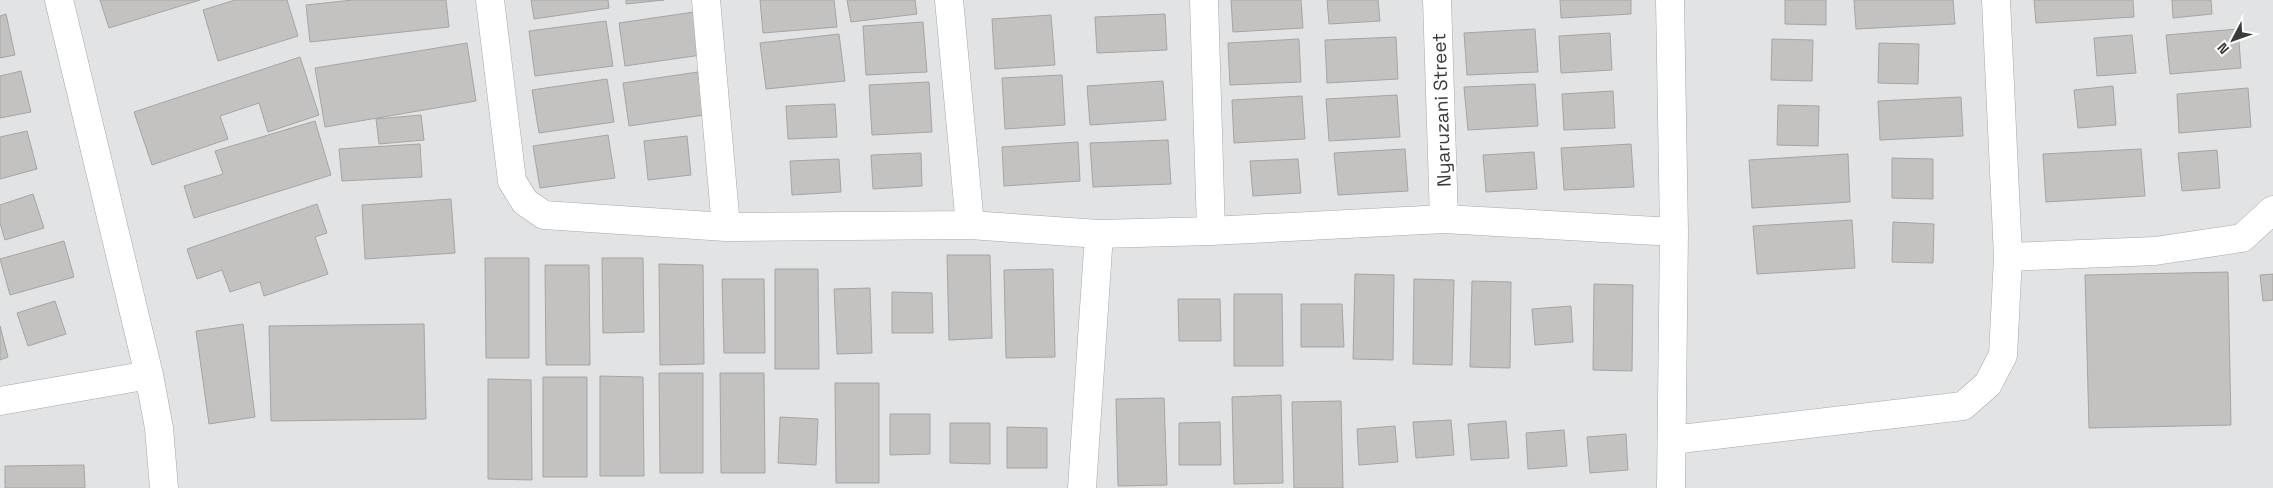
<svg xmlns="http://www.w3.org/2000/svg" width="2273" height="488" viewBox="0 0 2273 488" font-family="'Space Grotesk',sans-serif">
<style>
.building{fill:#c3c2c0;stroke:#a6a5a4}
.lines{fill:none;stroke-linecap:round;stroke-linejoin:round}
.street-casing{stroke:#a7a8a9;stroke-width:29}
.street{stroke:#fff;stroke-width:28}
.labels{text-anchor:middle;stroke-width:5;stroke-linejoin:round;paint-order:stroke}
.street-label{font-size:19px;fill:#3a3b3b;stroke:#fff}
</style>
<rect width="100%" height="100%" fill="#e1e3e4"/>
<path class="building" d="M100 0H200L109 28Z
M235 0H287L298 36 218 61 203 10Z
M353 0H446L449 27 310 42 306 5Z
M531 0H608L609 8 534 19Z
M626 0H664L626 4Z
M760 0H834L837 27 763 33Z
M847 0H915L917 14 851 22Z
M1231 0H1301L1303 28 1233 32Z
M1327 0H1378L1380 21 1329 24Z
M1560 0H1631V14L1561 18Z
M1785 0H1826V25L1785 24Z
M1854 0H1953L1955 24 1856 29Z
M2034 0H2133L2134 17 2036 23Z
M2172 0H2211L2212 14 2173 18Z
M694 12 701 55 625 66 619 23Z
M6 14 15 55 0 58V16Z
M1165 14 1167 50 1097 53 1095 17Z
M1051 15 1055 65 995 69 992 19Z
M606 21 613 66 535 76 529 31Z
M923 22 927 72 866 75 863 26Z
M1535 29 1538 72 1467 75 1464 33Z
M2238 29 2241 68 2170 74 2166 35Z
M1610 33 1612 70 1561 73 1559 36Z
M839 34 845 81 766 89 760 43Z
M2132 35 2136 73 2097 76 2094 38Z
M1396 37 1398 79 1327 83 1325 40Z
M1299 39 1301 82 1230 85 1228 43Z
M1772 39 1813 40 1812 81 1771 80Z
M467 43 476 101 325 127 315 68Z
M1879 43 1919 44 1918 84 1878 83Z
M300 57 319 115 268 132 259 103 220 116 228 139 152 165 134 112Z
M21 71 31 112 0 118V76Z
M698 72 704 115 629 126 623 83Z
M1062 75 1065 125 1005 129 1002 78Z
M607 79 614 122 539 133 532 90Z
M1163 81 1166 120 1090 125 1087 86Z
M929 82 932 132 872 135 869 85Z
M1535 84 1538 126 1468 130 1464 87Z
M2113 86 2116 125 2078 128 2074 90Z
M2248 88 2251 127 2179 133 2177 94Z
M1613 91 1615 128 1564 130 1562 94Z
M1397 95 1400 137 1329 141 1326 99Z
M1302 96 1305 139 1234 143 1232 100Z
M1961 97 1963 136 1880 140 1878 101Z
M835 104 837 137 788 139 786 106Z
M1778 105 1819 106 1818 146 1777 145Z
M421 115 424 140 379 144 376 119Z
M315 121 331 175 194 218 184 186 223 174 215 151Z
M27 131 37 169 0 179V137Z
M608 135 615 178 540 188 533 146Z
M687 136 691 175 648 180 644 141Z
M1168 140 1171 184 1093 187 1090 143Z
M1078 142 1080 181 1004 186 1002 147Z
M420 144 422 177 342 181 339 149Z
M1631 144 1634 187 1564 190 1561 148Z
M1405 149 1408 191 1338 195 1334 153Z
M2141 149 2145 196 2046 202 2043 154Z
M2217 150 2220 188 2182 191 2178 153Z
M1534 152 1537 189 1486 192 1483 155Z
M921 153 922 186 873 189 871 155Z
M1848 154 1850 202 1752 208 1749 160Z
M1892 158 1933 159V199L1892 198Z
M839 159 841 192 792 195 790 161Z
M1298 159 1301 193 1253 196 1250 161Z
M33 194 44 228 5 240 0 223V205Z
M451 199 455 253 365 259 362 205Z
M317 204 327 233 315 237 328 274 264 296 260 282 230 292 222 270 197 279 187 249Z
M1852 220 1855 268 1757 274 1753 226Z
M1893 222 1934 224 1933 263 1892 262Z
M64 241 74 277 10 295 0 259Z
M947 255H990L992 338 949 340Z
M485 258H529V358H486Z
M602 258H643L644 332 603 333Z
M659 264 703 265 704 364 660 365Z
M545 265H589L590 365H546Z
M775 269H818L819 369H775Z
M1053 269 1055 357 1006 358 1004 270Z
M2228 272 2231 425 2089 428 2085 275Z
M1355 274 1394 275 1393 360 1353 359Z
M2273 274V300L2263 301 2260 275Z
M722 279H764L765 353H724Z
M1414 279 1454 280 1452 365 1413 364Z
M1472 281 1511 282 1510 368 1470 367Z
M1594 284 1633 285 1632 371 1593 370Z
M870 288 872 353 837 354 834 289Z
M892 292 932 293 933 333H892Z
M1234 294H1282L1283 366H1234Z
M1178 299H1220L1221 341H1179Z
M55 301 66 334 28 346 17 313Z
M1301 304H1342L1344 347H1301Z
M1571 306 1573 342 1535 345 1532 309Z
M243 324 255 417 209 424 196 331Z
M424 324 426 419 271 421 269 326Z
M0 326 8 357 0 360Z
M659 373H703V473H660Z
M720 373H764L765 473H721Z
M600 376 643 377 644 476H600Z
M543 377H587V477H543Z
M488 379 531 380 532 480 488 479Z
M835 383H879V483H836Z
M1281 395 1283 483 1234 484 1232 397Z
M1164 398 1167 485 1118 486 1116 399Z
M1341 401 1343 488H1294L1292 402Z
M890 414H930V454L890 455Z
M780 417 818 419 816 465 778 463Z
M1451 420 1454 455 1416 458 1413 422Z
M1506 421 1509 458 1471 460 1468 424Z
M1220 422 1221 465H1179V423Z
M950 423H990V464L950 463Z
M1395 426 1398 462 1359 465 1357 429Z
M1007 427 1047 428V468H1007Z
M1564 430 1567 466 1528 469 1526 433Z
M1626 434 1628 470 1590 473 1587 437Z
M84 465 85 488H5V466Z"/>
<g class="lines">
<g class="street-casing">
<path id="street" d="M59 0 149 375 159 428 164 488
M490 0 512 181 525 202 544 215 726 227 970 225 1099 234 1211 231 1444 219 1674 232
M706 0 726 227
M949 0 970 225
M1204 0 1211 231
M1437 0 1444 219
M1670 0 1674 232 1671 488
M2008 257 2155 251 2242 238 2273 210
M0 401 149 375
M1672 440 1963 406 1988 384 2003 355 2008 257 1996 0
M1082 488 1099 234"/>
</g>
<use href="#street" class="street"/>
</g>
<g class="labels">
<g class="street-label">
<text transform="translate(1441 110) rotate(-92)" y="7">Nyaruzani Street</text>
</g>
</g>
<g transform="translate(2233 40) rotate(229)" stroke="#ffffff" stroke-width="4" paint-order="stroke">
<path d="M0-4L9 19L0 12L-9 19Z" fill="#3a3b3b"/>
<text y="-8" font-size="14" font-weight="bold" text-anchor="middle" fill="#3a3b3b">N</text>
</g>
</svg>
